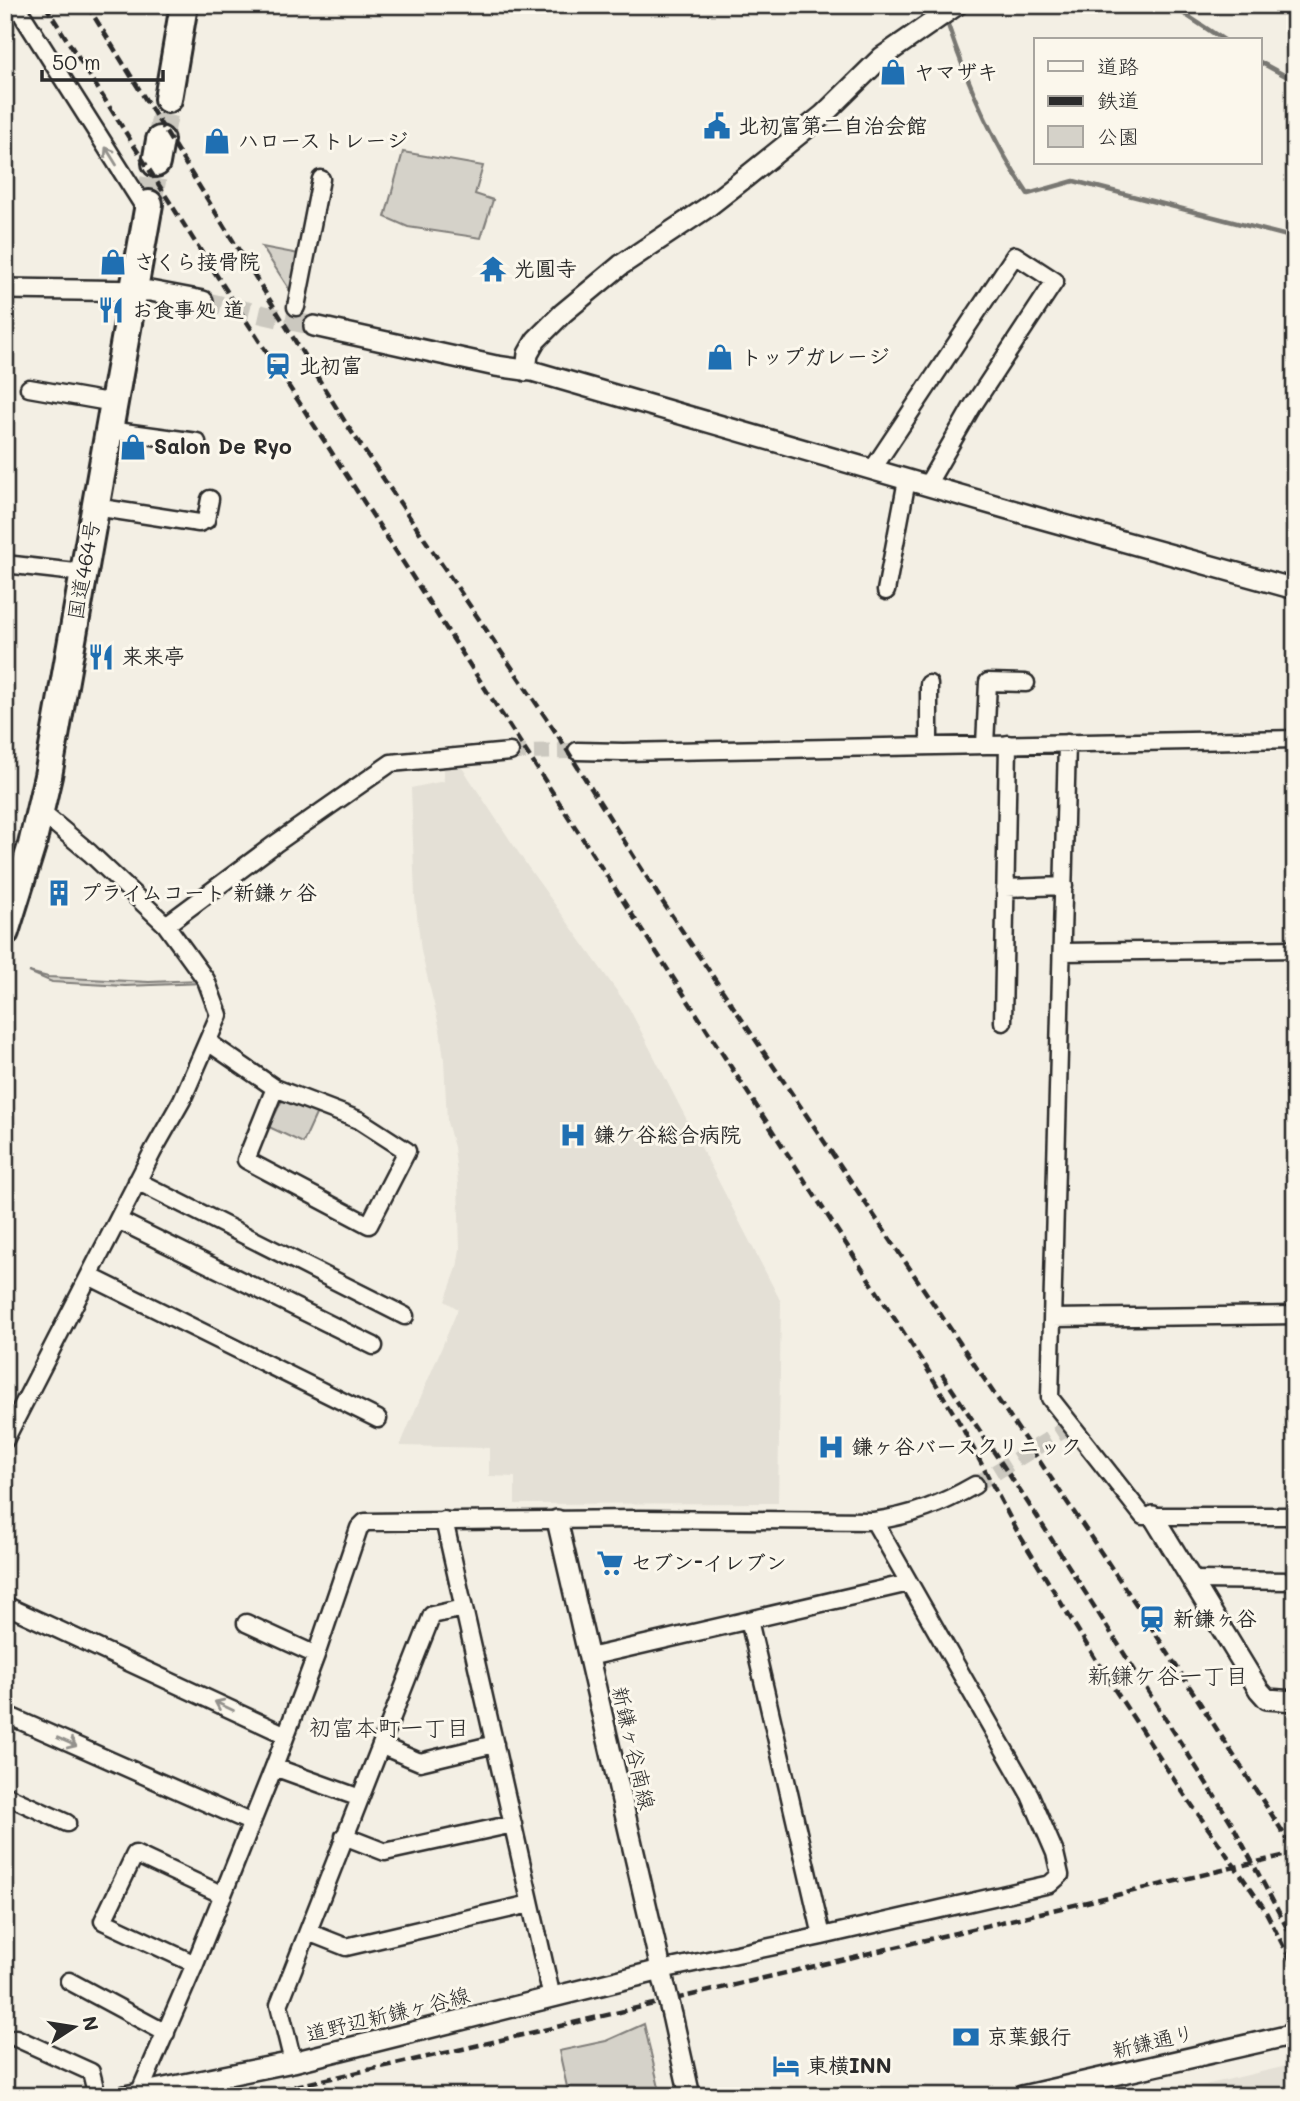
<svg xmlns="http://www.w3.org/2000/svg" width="1300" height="2101" viewBox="0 0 1300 2101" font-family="Mali,'Klee One',sans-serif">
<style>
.built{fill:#e4e0d6}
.green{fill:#d5d2c9;stroke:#807e7a;stroke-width:2}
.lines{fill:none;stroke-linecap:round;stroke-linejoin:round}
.stream{stroke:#787772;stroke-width:4.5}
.minor-tunnel{stroke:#cbc8bf;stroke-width:16;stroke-dasharray:16 8;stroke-linecap:butt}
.tertiary-tunnel{stroke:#cbc8bf;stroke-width:19;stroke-dasharray:19 10;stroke-linecap:butt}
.trunk-tunnel{stroke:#cbc8bf;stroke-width:26;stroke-dasharray:26 13;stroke-linecap:butt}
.minor-casing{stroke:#2b2b2b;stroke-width:21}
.tertiary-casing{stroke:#2b2b2b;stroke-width:24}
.trunk-casing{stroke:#2b2b2b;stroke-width:32}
.minor{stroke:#fbf7ec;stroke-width:16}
.tertiary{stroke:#fbf7ec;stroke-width:19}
.trunk{stroke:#fbf7ec;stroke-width:26}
.rail{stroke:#2b2b2b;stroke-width:4.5;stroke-dasharray:10 5;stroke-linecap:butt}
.tertiary-bridge-casing{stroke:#2b2b2b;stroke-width:24;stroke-linecap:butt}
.tertiary-bridge{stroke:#fbf7ec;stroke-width:19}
.oneway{stroke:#93918c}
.labels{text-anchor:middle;stroke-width:6;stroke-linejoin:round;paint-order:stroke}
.poi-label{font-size:21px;font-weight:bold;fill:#2b2b2b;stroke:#fbf7ec;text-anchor:start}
.street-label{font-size:21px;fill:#2b2b2b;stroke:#fbf7ec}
.neighbourhood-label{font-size:23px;fill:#2b2b2b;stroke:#fbf7ec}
</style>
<rect width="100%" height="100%" fill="#f3efe4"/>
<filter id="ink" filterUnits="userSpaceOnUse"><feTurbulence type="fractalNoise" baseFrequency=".0143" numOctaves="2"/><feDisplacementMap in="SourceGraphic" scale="14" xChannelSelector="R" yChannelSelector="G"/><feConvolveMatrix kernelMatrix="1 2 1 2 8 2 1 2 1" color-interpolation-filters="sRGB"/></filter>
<g filter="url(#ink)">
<path class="built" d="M457 760 528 867 629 1008 781 1302 778 1503 515 1504V1477L489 1476V1448L400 1446 458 1309 445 1301 457 1268 460 1249 458 1184 454 1147 447 1122 444 1060 440 1029 421 951 415 897 411 788 444 781 442 762Z
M1291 2065 1295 2081V2096H1158Z"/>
<path class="green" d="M403 152 483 166 475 194 493 200 481 238 408 227 385 217Z
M262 247 299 254 291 292Z
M29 972 48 977 149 982 200 980 203 983 125 986 52 982Z
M287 1099 318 1110 303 1143 269 1127 281 1102Z
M644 2024 661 2096H569L559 2051 606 2041Z"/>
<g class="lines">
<path class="stream" d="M1171 5 1224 40
M947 22C967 82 992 142 1028 194L1074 181 1295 238
M1260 62 1295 81"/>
<path class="minor-tunnel" d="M293 323 296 307
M510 752 577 751
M975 1485 1072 1425"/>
<path class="tertiary-tunnel" d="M203 301 314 326"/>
<path class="trunk-tunnel" d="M160 140 168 99
M149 204 156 163"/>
<g class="minor-casing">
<path id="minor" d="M16 5 148 213
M296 307 321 179
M29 388 114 403
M109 430 197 442
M872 470 1015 255 1055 281 972 407 927 485
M95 507 199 523 206 520 210 499
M5 564 84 573
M886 591 907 480
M1067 743 1050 1398 1143 1516H1295
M985 745 988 682 1026 683
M929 746V684
M577 751 623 752 1295 739
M1005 888 1064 886
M166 925 275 844 391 763 510 752
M1062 952 1295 949
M1003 1022 1008 744
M208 1042 275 1088 359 1120 407 1151 369 1225 246 1160 275 1088
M137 1181 405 1316
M118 1220 374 1346
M89 1276 378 1419
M1052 1318 1295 1315
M5 1440 153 1151 182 1100 219 1015 206 980 166 925 90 853 40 811
M444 1520 552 1998
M1192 1580 1295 1581
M5 1605 286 1735
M749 1620 822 1936
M246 1623 316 1655
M589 1657 909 1583
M5 1714 252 1823
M382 1746 420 1762 495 1744
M274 1767 360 1798
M5 1795 67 1823
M344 1836 385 1852 513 1824
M308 1932 346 1947 530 1904
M195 1964 103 1921 135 1854 223 1895
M661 1970 822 1936 1050 1884 1060 1875 1055 1853 1030 1795 874 1521
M69 1981 166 2033
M16 2038 91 2072 97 2096
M293 2062 279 2005 432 1615 464 1608
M138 2096 195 1964 274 1767 316 1655 359 1528 365 1522 639 1519 874 1521C914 1515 940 1505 975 1485"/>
</g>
<g class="tertiary-casing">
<path id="tertiary" d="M5 289 150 291 203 301
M314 326 496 366 532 371 1039 518 1295 589
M526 371 528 354 536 340 563 313 621 265 705 209 746 177 823 115 882 57 957 5
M1153 1516 1259 1690 1267 1699 1295 1701
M557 1520 664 1982
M672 2015 690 2096
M125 2096 293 2062 661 1970
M1022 2096 1295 2034"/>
</g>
<g class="trunk-casing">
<path id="trunk" d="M168 99 184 5
M156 163 160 140
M5 932 32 845 48 776 149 204"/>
</g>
<use href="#minor" class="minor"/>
<use href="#tertiary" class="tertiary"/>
<use href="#trunk" class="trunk"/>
<path class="rail" d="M45 5 195 242 926 1367 963 1429 1017 1531 1109 1681 1175 1781 1264 1908 1295 1969
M87 5 349 428 557 734 660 898 1148 1622 1295 1851
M942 1374 1038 1518 1231 1822 1295 1943
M250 2096 454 2051 1295 1853"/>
<g class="tertiary-bridge-casing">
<path id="tertiary-bridge" d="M665 1986 672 2015"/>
</g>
<use href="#tertiary-bridge" class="tertiary-bridge"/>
</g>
<defs><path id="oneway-shaft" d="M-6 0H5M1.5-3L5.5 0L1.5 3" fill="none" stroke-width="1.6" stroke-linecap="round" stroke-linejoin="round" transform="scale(1.75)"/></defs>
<g class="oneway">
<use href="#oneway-shaft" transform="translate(111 156) rotate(-122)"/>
<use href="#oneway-shaft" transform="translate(224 1706) rotate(-155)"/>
<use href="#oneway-shaft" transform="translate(67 1742) rotate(24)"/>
</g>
</g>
<defs>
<g id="shop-bare" transform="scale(2.1)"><path d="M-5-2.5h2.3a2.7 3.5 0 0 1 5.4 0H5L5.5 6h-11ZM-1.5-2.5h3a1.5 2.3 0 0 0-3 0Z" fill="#1f6fb2" stroke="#fbf7ec" stroke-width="2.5" paint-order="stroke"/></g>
<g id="civic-bare" transform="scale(2.1)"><path d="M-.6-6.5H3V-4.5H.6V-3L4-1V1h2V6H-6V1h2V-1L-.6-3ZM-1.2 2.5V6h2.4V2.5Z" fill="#1f6fb2" stroke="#fbf7ec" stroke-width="2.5" paint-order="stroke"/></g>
<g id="temple-bare" transform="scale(2.1)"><path d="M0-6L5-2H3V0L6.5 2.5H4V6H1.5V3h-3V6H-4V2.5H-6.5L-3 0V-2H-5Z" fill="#1f6fb2" stroke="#fbf7ec" stroke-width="2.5" paint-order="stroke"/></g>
<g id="restaurant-bare" transform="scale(2.1)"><path d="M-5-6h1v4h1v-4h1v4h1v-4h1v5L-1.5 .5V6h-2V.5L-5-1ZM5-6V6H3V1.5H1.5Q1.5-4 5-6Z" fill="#1f6fb2" stroke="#fbf7ec" stroke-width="2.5" paint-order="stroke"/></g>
<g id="station-bare" transform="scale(2.1)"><path d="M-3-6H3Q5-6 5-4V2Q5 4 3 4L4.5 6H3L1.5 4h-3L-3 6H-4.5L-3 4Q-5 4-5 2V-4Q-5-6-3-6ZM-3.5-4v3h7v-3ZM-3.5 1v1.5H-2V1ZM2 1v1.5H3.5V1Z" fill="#1f6fb2" stroke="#fbf7ec" stroke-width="2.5" paint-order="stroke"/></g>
<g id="building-bare" transform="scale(2.1)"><path d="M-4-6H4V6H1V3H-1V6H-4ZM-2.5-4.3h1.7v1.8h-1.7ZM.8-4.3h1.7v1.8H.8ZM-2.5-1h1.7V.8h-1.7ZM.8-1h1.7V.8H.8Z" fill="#1f6fb2" stroke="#fbf7ec" stroke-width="2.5" paint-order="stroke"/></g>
<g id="hospital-bare" transform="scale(2.1)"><path d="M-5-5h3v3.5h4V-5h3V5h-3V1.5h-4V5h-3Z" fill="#1f6fb2" stroke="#fbf7ec" stroke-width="2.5" paint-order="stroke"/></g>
<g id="supermarket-bare" transform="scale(2.1)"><path d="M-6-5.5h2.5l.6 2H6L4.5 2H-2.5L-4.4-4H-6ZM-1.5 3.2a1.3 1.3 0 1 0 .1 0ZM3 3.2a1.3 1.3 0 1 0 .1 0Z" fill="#1f6fb2" stroke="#fbf7ec" stroke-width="2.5" paint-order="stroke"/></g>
<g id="bank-bare" transform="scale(2.1)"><path d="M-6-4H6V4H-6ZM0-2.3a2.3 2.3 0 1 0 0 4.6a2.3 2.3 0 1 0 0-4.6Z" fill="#1f6fb2" stroke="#fbf7ec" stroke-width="2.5" paint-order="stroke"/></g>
<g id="hotel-bare" transform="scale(2.1)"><path d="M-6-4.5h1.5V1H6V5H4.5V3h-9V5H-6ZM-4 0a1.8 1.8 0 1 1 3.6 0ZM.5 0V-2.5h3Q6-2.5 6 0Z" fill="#1f6fb2" stroke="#fbf7ec" stroke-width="2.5" paint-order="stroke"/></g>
</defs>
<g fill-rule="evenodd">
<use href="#shop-bare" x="893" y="72"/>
<use href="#civic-bare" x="717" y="126"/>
<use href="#shop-bare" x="217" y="141"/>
<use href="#shop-bare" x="113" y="262"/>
<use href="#temple-bare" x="493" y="269"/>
<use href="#restaurant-bare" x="111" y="310"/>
<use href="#shop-bare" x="720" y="357"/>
<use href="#station-bare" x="278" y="366"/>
<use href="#shop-bare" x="133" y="447"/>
<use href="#restaurant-bare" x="101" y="657"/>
<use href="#building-bare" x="59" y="893"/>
<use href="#hospital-bare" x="573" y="1135"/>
<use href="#hospital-bare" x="831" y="1447"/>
<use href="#supermarket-bare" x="610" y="1563"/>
<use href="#station-bare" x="1152" y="1619"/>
<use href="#bank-bare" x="966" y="2037"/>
<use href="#hotel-bare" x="786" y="2066"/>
</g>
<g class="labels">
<g class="poi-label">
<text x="914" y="79">ヤマザキ</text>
<text x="738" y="133">北初富第二自治会館</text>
<text x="238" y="148">ハローストレージ</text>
<text x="134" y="269">さくら接骨院</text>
<text x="514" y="276">光圓寺</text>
<text x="132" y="317">お食事処 道</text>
<text x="741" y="364">トップガレージ</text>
<text x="299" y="373">北初富</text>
<text x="154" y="454">Salon De Ryo</text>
<text x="122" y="664">来来亭</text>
<text x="80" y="900">プライムコート 新鎌ヶ谷</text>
<text x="594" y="1142">鎌ケ谷総合病院</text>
<text x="852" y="1454">鎌ヶ谷バースクリニック</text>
<text x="631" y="1570">セブン-イレブン</text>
<text x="1173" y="1626">新鎌ヶ谷</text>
<text x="987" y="2044">京葉銀行</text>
<text x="807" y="2073">東横INN</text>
</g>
<g class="street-label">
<text transform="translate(84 570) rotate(-80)" y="7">国道464号</text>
<text transform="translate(633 1748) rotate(77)" y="7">新鎌ヶ谷南線</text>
<text transform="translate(388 2015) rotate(-14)" y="7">道野辺新鎌ヶ谷線</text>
<text transform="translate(1153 2042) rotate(-13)" y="7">新鎌通り</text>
</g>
<g class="neighbourhood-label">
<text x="1168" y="1684">新鎌ケ谷一丁目</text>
<text x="389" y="1736">初富本町一丁目</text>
</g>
</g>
<rect width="1300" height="2101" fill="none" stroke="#fbf7ec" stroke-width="28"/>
<rect x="14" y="14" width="1272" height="2073" fill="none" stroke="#2b2b2b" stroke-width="2.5" filter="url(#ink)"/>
<rect x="1034" y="38" width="228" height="126" fill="#fbf7ec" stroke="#a8a59f" stroke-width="2"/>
<rect x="1048" y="61" width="35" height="10" fill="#fbf7ec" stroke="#a8a59f" stroke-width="2"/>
<text x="1097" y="74" font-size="21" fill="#2b2b2b">道路</text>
<rect x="1048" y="96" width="35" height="10" fill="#2b2b2b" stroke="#a8a59f" stroke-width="2"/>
<text x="1097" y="108" font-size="21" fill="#2b2b2b">鉄道</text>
<rect x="1048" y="126" width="35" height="21" fill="#d5d2c9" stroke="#a8a59f" stroke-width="2"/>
<text x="1097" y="144" font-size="21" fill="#2b2b2b">公園</text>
<g transform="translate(74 2027) rotate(78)" stroke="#fbf7ec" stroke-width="5" paint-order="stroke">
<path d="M0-5L12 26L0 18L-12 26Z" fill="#2b2b2b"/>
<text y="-10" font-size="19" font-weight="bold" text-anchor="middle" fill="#2b2b2b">N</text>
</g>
<path d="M42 70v10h121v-10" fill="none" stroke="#2b2b2b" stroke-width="3.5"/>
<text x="52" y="70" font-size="21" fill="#2b2b2b" stroke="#fbf7ec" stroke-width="5" paint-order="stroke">50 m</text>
</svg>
